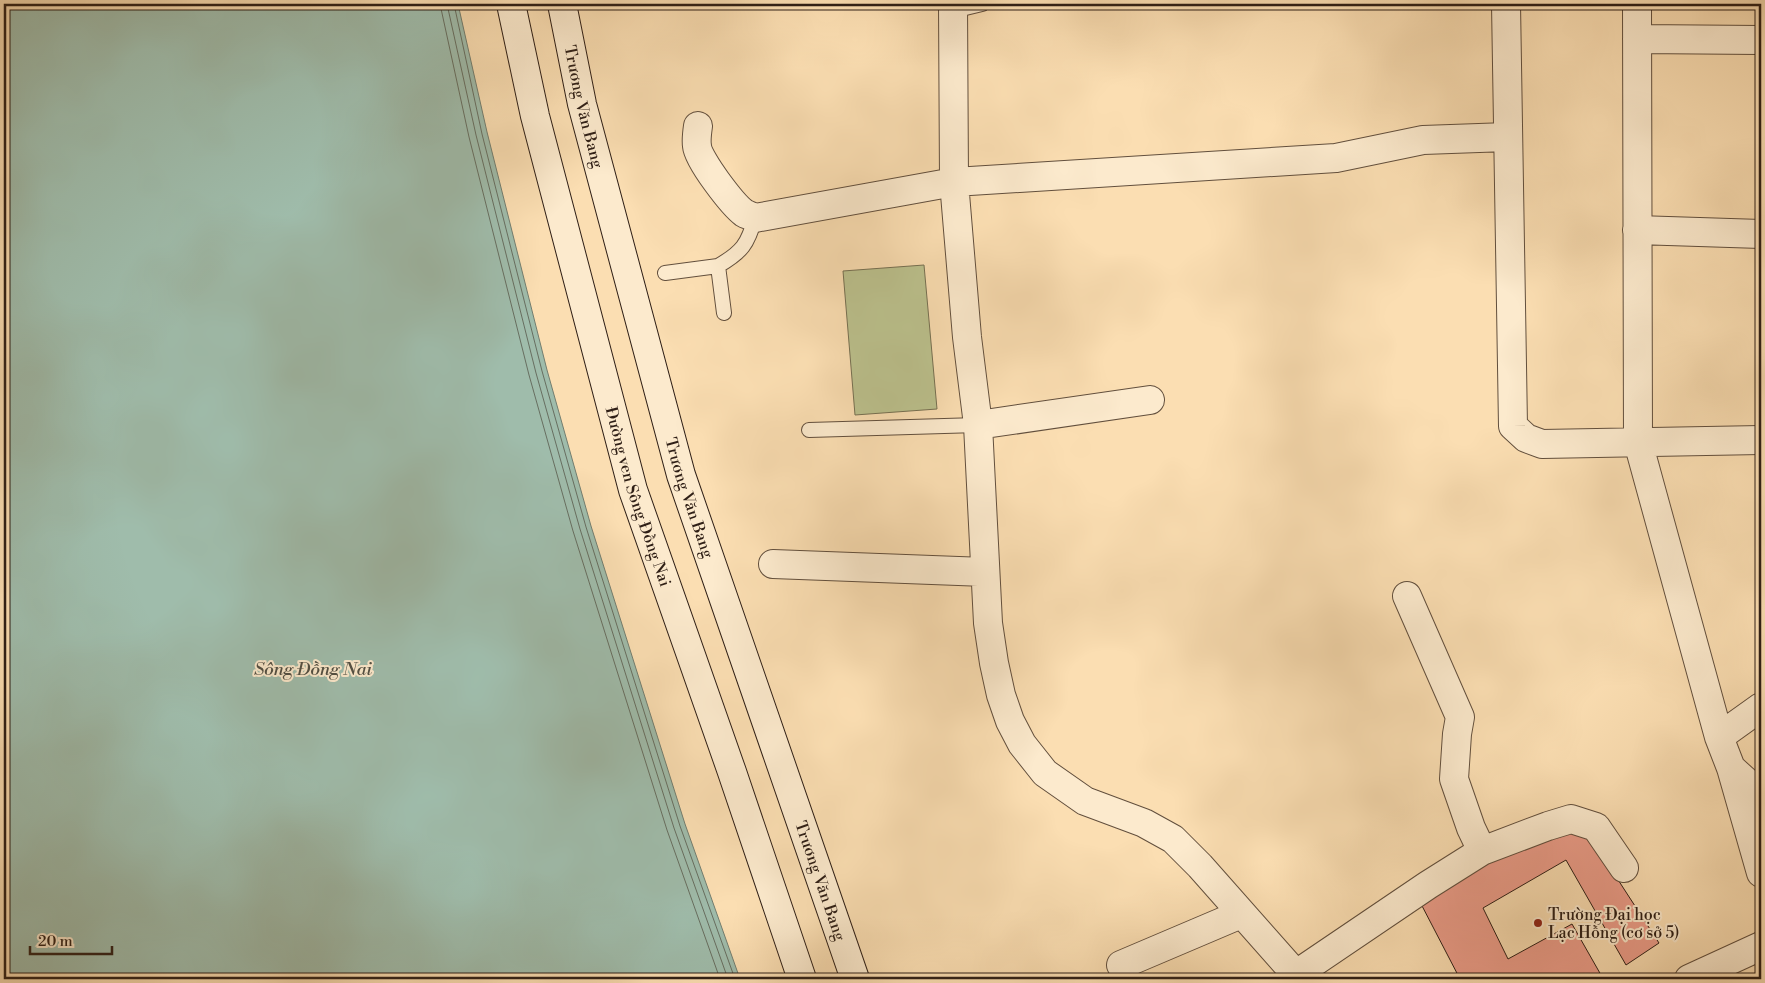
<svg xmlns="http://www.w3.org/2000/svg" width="1765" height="983" viewBox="0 0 1765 983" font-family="'Libre Bodoni',serif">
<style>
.green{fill:#bcc28e;stroke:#767052}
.water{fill:#9fbcab;stroke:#727d6f}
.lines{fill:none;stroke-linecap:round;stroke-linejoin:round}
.shore{stroke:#676e60;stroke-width:1}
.building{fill:#ec9d8a;stroke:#2f1f16}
.service-casing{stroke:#624f3d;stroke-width:16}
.minor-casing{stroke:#624f3d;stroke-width:30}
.secondary-casing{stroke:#2f1f16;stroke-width:30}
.service{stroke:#fceacd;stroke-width:14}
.minor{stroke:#fceacd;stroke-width:28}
.secondary{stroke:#fceacd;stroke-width:28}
.poi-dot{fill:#8f2418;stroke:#fceacd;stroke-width:2}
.labels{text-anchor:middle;stroke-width:4;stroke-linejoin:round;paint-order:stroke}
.street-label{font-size:16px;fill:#2f1f16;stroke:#fceacd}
.poi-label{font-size:16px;fill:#2f1f16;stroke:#fceacd;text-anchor:start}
.water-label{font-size:18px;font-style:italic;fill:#514e43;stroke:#fceacd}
</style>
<rect width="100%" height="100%" fill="#fbdeb2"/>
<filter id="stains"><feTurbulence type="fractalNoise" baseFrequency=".004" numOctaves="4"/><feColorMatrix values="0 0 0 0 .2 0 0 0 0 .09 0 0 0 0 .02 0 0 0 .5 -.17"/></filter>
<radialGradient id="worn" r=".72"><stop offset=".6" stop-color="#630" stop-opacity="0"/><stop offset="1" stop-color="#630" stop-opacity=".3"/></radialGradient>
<path class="green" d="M924 265 937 409 855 415 843 271Z"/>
<path class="water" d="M4 4H458L487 132 547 370 591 526 685 824 740 979H4Z"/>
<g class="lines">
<path class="shore" d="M440 4 469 137 529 375 573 531 667 830 720 979
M447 4 476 135 536 373 580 529 674 828 728 979
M454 4 482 134 542 371 586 527 680 826 735 979"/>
</g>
<path class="building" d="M1571 828 1589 835 1659 943 1626 965 1566 860 1483 908 1508 959 1572 924 1601 975 1594 979H1460L1420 902 1487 860Z"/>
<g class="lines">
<g class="service-casing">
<path id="service" d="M953 11 982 4
M718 266 724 313
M665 273 718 266C742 252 748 244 755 218
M809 430 978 425"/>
</g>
<g class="minor-casing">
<path id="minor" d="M953 4 954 182 967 337 978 425 988 623 994 663 1001 695 1010 721 1022 744 1045 773 1085 801 1144 823 1173 839 1200 866 1300 979
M1506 4 1513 426 1526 438 1542 444 1761 440
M1637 4 1638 442 1719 737 1731 768 1761 873
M1637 39 1761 40
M698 126C697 133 696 140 697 146 698 160 733 205 744 213 747 215 752 216 755 218L954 182 1336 158 1423 140 1507 137
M1637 230 1761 234
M978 425 1150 400
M773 564 985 572
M1719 737 1761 707
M1731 768 1761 795
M1482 851 1548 826 1571 819 1596 827 1624 868
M1121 965 1241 914
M1295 975 1428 885 1482 851 1471 828 1454 779 1457 734 1460 717 1407 596
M1689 979 1761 946"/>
</g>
<g class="secondary-casing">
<g id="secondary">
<path id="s1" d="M511 4 535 116 633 490 732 772 802 979"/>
<path id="s2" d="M562 4 582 104 681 475 855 979"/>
</g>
</g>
<use href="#service" class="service"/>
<use href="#minor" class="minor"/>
<use href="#secondary" class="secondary"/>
</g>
<circle class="poi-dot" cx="1538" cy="923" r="5"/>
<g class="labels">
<g class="street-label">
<text dy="6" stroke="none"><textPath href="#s2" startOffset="105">Trương Văn Bang</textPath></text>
<text dy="6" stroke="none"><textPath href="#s1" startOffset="509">Đường ven Sông Đồng Nai</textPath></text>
<text dy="6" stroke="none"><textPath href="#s2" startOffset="510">Trương Văn Bang</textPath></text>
<text dy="6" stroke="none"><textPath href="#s2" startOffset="915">Trương Văn Bang</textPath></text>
</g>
<g class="poi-label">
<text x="1548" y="920">Trường Đại học<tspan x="1548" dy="18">Lạc Hồng (cơ sở 5)</tspan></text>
</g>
<g class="water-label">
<text x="313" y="675">Sông Đồng Nai</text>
</g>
</g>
<rect width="1765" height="983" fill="none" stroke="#fbdeb2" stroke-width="20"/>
<rect x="5" y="5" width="1755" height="973" fill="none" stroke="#2f1f16" stroke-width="2.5"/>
<rect x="10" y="10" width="1745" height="963" fill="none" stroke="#2f1f16"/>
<path d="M30 946v8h82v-8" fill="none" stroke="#2f1f16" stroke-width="2.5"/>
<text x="38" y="946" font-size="15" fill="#2f1f16" stroke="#fceacd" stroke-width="4" paint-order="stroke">20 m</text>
<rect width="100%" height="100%" filter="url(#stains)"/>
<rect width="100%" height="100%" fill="url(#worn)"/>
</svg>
